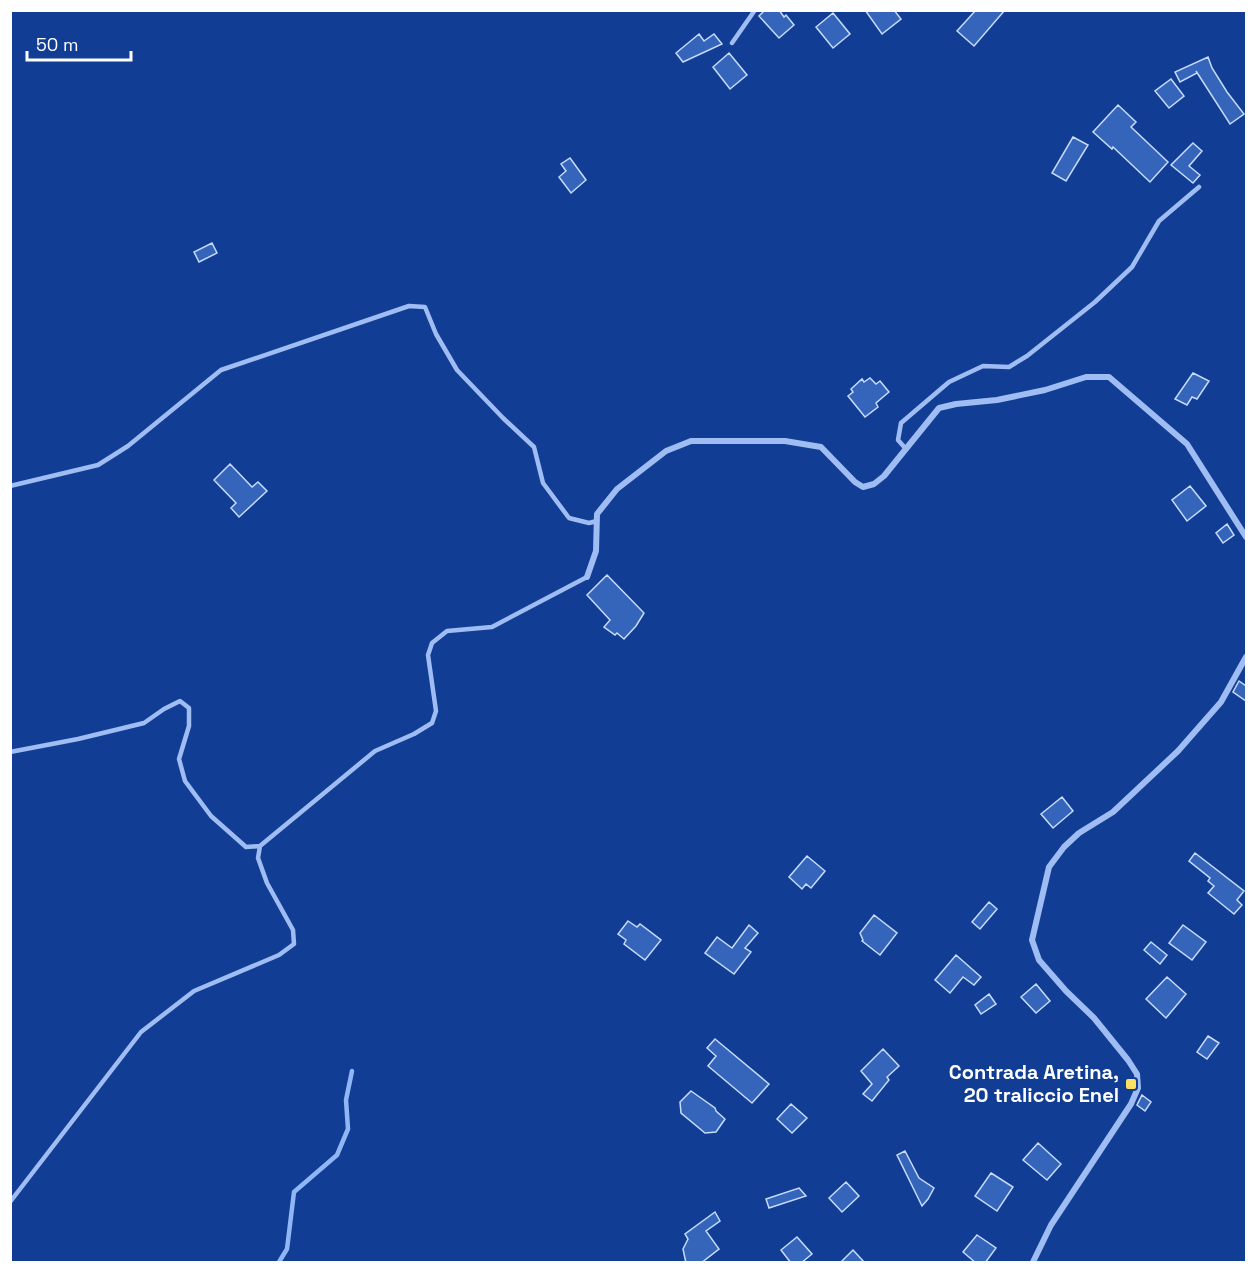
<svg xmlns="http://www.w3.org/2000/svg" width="1257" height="1273" viewBox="0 0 1257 1273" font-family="'Space Grotesk',sans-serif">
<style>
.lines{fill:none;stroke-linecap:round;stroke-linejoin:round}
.stream{stroke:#91b6f6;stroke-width:4.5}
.building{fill:#3564bb;stroke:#c7dbfd;stroke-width:1.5}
.lane{stroke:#a0bdf3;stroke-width:4.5}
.street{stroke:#a0bdf3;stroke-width:6}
.poi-dot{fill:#ffe162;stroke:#113e94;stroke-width:2}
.labels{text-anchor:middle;stroke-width:5;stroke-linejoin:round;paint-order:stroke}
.poi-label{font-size:20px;font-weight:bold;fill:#fff;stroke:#113e94;text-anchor:end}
</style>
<rect width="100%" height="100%" fill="#113e94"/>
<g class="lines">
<path class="stream" d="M279 1262 287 1249 294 1192 337 1155 348 1129 346 1100 352 1071"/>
</g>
<path class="building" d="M765 10H779L784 17 786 15 794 25 779 38 759 16Z
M865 10H894L901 19 882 34Z
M976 10H1005L974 46 957 31Z
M833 13 850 34 833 48 816 27Z
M699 34 704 41 714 34 722 44 683 62 676 53Z
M729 53 747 75 730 89 713 67Z
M1208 57 1212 68 1227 92 1244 114 1230 124 1196 71 1197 73 1180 82 1175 72Z
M1171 79 1184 96 1169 108 1155 91Z
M1118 105 1136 122 1131 127 1168 162 1150 182 1113 147 1112 149 1093 132Z
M1073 137 1088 145 1066 181 1052 173Z
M1193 143 1202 151 1189 166 1200 175 1193 183 1171 165Z
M570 158 586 180 571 193 559 177 566 171 561 164Z
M212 243 217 253 199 262 194 252Z
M1193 373 1209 381 1197 399 1192 397 1187 405 1175 399Z
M870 378 876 384 880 381 889 392 876 403 878 407 865 417 848 396 853 392 851 389 862 379 864 382Z
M230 464 252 487 258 482 267 491 239 517 231 508 236 503 214 480Z
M1190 486 1206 506 1187 521 1172 500Z
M1227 524 1234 535 1223 543 1216 533Z
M607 575 644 613 636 626 624 639 617 633 615 635 604 627 610 620 587 595Z
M1239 681 1246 686V701L1233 692Z
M1062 797 1073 811 1053 828 1041 814Z
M1195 853 1244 891 1237 900 1242 905 1234 914 1208 893 1214 886 1208 881 1210 878 1189 861Z
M807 856 825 871 811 888 806 884 802 889 789 877Z
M989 902 997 909 980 929 972 922Z
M874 915 897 933 880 955 862 941 863 940 860 933Z
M628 921 637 927 640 924 661 940 645 960 624 944 626 940 618 934Z
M749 925 758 933 745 948 751 952 734 974 705 953 717 937 732 948Z
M1183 925 1206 942 1192 960 1169 943Z
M1151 942 1167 955 1160 964 1144 950Z
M956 955 981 977 974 985 963 977 950 993 935 980Z
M1167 977 1186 994 1166 1018 1146 999Z
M1036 984 1050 1001 1036 1013 1021 997Z
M989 994 996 1004 981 1014 975 1005Z
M1208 1036 1219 1043 1207 1059 1197 1052Z
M715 1039 769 1084 752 1103 708 1066 716 1056 707 1048Z
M883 1049 899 1066 887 1077 889 1080 872 1101 863 1094 872 1084 861 1071Z
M691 1091 715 1108 716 1111 725 1119 716 1132 705 1133 681 1113 680 1102Z
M1142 1095 1151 1102 1145 1111 1137 1105Z
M791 1104 807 1118 792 1133 777 1119Z
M1038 1143 1061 1164 1047 1180 1023 1160Z
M905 1151 919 1178 934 1188 928 1199 922 1206 897 1155Z
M991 1173 1013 1187 997 1211 975 1196Z
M846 1182 859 1196 842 1212 829 1198Z
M799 1188 806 1196 769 1208 766 1199Z
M715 1212 720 1221 706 1231 719 1249 701 1263H686L683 1249 688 1239 685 1234Z
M977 1235 996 1248 985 1263H976L963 1252Z
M797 1237 812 1254 801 1263H791L781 1250Z
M853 1250 865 1263H840Z"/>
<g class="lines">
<path class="lane" d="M732 43 755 10
M906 449 898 440 901 423 949 382 983 366 1009 367 1027 356 1095 302 1132 267 1159 221 1199 187
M10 486 98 465 128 446 221 370 409 306 425 307 436 334 457 370 503 418 534 447 543 483 569 518 589 523 597 521
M10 752 78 739 144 723 164 709 180 701 189 708V726L179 759 185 781 211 816 246 847 260 846 375 751 414 734 432 723 436 711 428 655 432 643 447 631 492 627 587 577
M10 1202 141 1032 194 991 279 955 294 944 293 930 267 883 258 858 260 846"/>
<path class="street" d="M587 577 596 551 597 514 617 489 666 451 691 441H785L821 447 855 482 863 487 874 484 884 476 939 408 956 404 997 400 1045 390 1086 377H1109L1187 444 1246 537
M1033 1262 1051 1225 1131 1104 1138 1088 1137 1074 1128 1060 1094 1018 1066 991 1039 960 1032 940 1049 867 1064 847 1079 833 1113 812 1178 751 1221 702 1246 657"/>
</g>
<rect class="poi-dot" x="1125" y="1078" width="12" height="12" rx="3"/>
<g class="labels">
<g class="poi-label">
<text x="1119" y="1079">Contrada Aretina,<tspan x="1119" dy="23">20 traliccio Enel</tspan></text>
</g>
</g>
<rect width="1257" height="1273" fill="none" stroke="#ffffff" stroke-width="24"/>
<path d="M27 51v9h104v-9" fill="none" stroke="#ffffff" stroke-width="3"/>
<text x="36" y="51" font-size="18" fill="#ffffff" stroke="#113e94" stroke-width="4.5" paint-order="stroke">50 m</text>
</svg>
